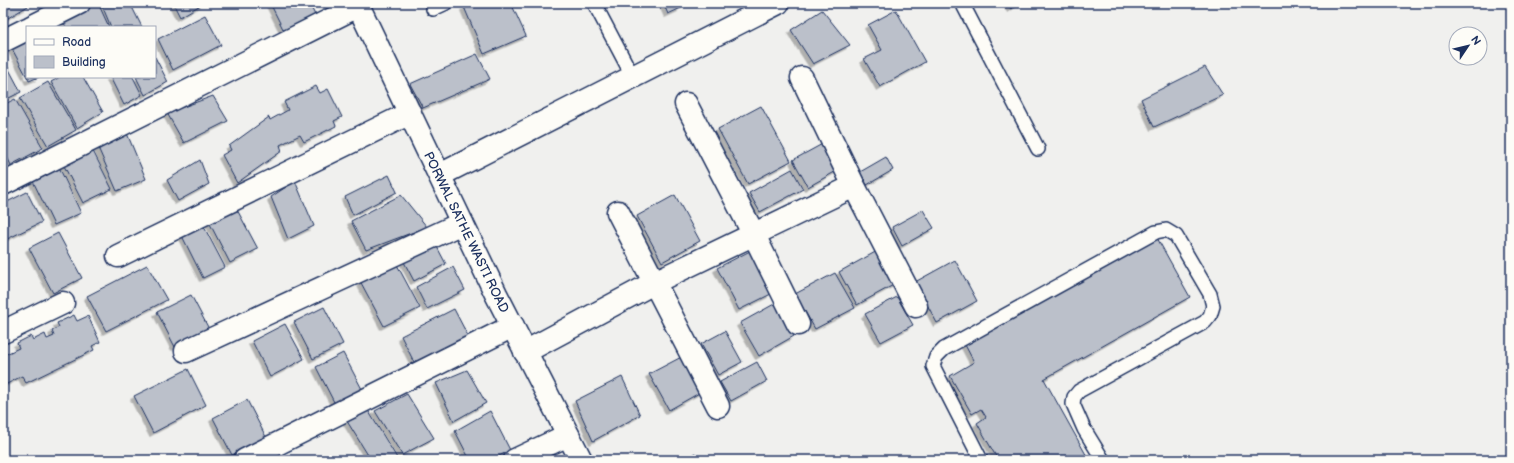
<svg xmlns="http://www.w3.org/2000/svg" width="1514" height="463" viewBox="0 0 1514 463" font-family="'Balsamiq Sans',sans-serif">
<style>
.building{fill:#bbc0ca;stroke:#1b2f5e;filter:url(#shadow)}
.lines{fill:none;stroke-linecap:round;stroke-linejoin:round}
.service-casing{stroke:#1b2f5e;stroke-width:16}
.minor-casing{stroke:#1b2f5e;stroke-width:25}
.tertiary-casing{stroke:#1b2f5e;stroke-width:25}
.service{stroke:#fdfcf7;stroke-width:13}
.minor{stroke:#fdfcf7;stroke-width:22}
.tertiary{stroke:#fdfcf7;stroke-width:22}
.labels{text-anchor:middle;stroke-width:3;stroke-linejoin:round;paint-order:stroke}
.street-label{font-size:13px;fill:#1b2f5e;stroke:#fdfcf7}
</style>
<defs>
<filter id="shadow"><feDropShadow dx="-3.5" dy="3.5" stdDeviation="0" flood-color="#0004"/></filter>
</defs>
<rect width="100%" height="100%" fill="#f0f0ee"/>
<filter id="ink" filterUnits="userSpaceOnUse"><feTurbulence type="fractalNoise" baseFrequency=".025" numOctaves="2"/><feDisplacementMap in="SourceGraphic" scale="8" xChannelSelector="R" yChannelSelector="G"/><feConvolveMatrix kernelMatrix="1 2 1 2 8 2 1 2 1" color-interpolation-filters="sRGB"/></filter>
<g filter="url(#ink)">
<path class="building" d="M3 3H28V6L3 21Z
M86 3H98L109 27H66L60 15Z
M101 3H130L142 27H111Z
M173 3H204L180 17Z
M270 3H309L317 19 286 35Z
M476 3H511L526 36 484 54 464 7Z
M663 3H679L681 8 668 14Z
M1007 3H1020L1011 9Z
M822 10 850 45 813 64 791 30Z
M896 10 925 62 880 87 864 59 882 50 868 25Z
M205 15 221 45 173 70 158 39Z
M27 33V77L9 43Z
M477 54 490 79 423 108 410 84Z
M155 57 168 82 145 95 136 77H155Z
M3 58 21 92 3 101Z
M1205 67 1223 95 1154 127 1141 99Z
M27 77H39L29 81Z
M60 77H83L103 112 77 128 51 82Z
M110 77H133L142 95 124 105Z
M48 82 76 130 48 146 20 98Z
M316 86 320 93 328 89 342 117 334 121 336 126 304 142 300 135 280 145 282 151 237 183 222 155 231 150 229 146 269 117 270 120 288 110 284 102Z
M213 96 228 121 184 143 167 113Z
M15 99 43 148 11 165 3 149V105Z
M761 106 791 161 748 184 718 129Z
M126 131 146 179 117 191 96 143Z
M826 142 840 169 808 187 793 160Z
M89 143 112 189 83 203 60 158Z
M886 157 893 170 867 185 860 172Z
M200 160 209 184 178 201 167 180Z
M58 165 81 213 54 225 31 177Z
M792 169 803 189 760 212 749 193Z
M389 175 397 192 353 215 345 197Z
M295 181 314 226 288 239 271 197Z
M27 192 42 222 3 241V204Z
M401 195 427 227 366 250 351 221Z
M675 195 700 241 662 262 637 216Z
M234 204 258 249 230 263 207 218Z
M923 210 934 228 902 246 892 227Z
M202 223 225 267 203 278 181 234Z
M58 233 82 278 53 293 29 248Z
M1156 236 1190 297 1044 379 1089 460H998L977 423 986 417 981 409 972 414 950 376 974 362 964 343Z
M436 245 446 264 414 281 404 262Z
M879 250 897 283 857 305 839 272Z
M750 251 771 294 739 310 717 268Z
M955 260 977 301 937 323 915 282Z
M395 261 420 308 384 326 359 279Z
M147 265 167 300 106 331 87 296Z
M453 267 465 290 427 309 416 287Z
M835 273 855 308 815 329 795 294Z
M191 295 209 329 175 347 157 312Z
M897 297 913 325 881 342 865 314Z
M776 303 794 336 759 356 740 323Z
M324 307 343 344 313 359 294 322Z
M454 309 468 336 415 364 401 336Z
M74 315 77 321 88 316 100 342 92 346 94 350 26 383 22 376 5 385 3 381V354L4 355 19 348 17 343 31 336 33 340 45 334 47 339 54 336 52 331 59 327 57 323Z
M285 324 304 359 270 377 252 341Z
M725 331 742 362 718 375 701 344Z
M343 353 363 391 336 406 316 367Z
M689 353 701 392 669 410 649 374Z
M757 362 767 381 731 401 720 382Z
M188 369 206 405 153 433 134 396Z
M467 370 486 403 454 421 436 383Z
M622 377 640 415 593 441 575 401Z
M407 394 434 438 402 455 375 411Z
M247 400 266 437 232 455 213 418Z
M366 407 397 458 392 460H371L345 418Z
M490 411 510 450 492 460H470L455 431Z
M695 453 699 460H683Z"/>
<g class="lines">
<g class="service-casing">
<path id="service" d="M594 3 633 77
M962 3 1038 149
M433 9 446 3
M981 460 933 366 936 357 944 349 1156 232 1166 230 1176 236 1210 294 1213 306 1210 316 1205 322 1079 391 1074 397 1073 404 1084 429 1103 460"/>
</g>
<g class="minor-casing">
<path id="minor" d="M31 27 79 3
M3 41 27 29
M802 78 854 186 916 306
M686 104 754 235 798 324
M440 175 778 3
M3 184 358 6
M618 212 718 406
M118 256 410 113
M3 332 63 303
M186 351 462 223
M525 352 661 279 854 186
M245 460 513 326
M515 460 568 435"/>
</g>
<g class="tertiary-casing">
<path id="tertiary" d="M357 3 496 294 581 460"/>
</g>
<use href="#service" class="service"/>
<use href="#minor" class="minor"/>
<use href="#tertiary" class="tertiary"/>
</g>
</g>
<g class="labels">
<g class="street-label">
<text transform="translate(467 232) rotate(64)" y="5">PORWAL SATHE WASTI ROAD</text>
</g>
</g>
<rect width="1514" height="463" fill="none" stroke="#fdfcf7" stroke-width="16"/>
<rect x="8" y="8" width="1498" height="447" fill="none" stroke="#1b2f5e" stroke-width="1.5" filter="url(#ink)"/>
<rect x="26" y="26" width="130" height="52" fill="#fdfcf7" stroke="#a3aaba"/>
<rect x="34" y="39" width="20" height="6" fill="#fdfcf7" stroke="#a3aaba"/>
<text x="62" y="46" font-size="12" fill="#1b2f5e">Road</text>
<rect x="34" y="56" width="20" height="12" fill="#bbc0ca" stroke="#a3aaba"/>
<text x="62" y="66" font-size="12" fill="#1b2f5e">Building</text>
<g transform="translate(1468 46) rotate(55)"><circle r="19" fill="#fdfcf7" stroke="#a3aaba"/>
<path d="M0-3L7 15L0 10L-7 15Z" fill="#1b2f5e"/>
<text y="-6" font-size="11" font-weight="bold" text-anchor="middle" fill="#1b2f5e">N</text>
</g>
</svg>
